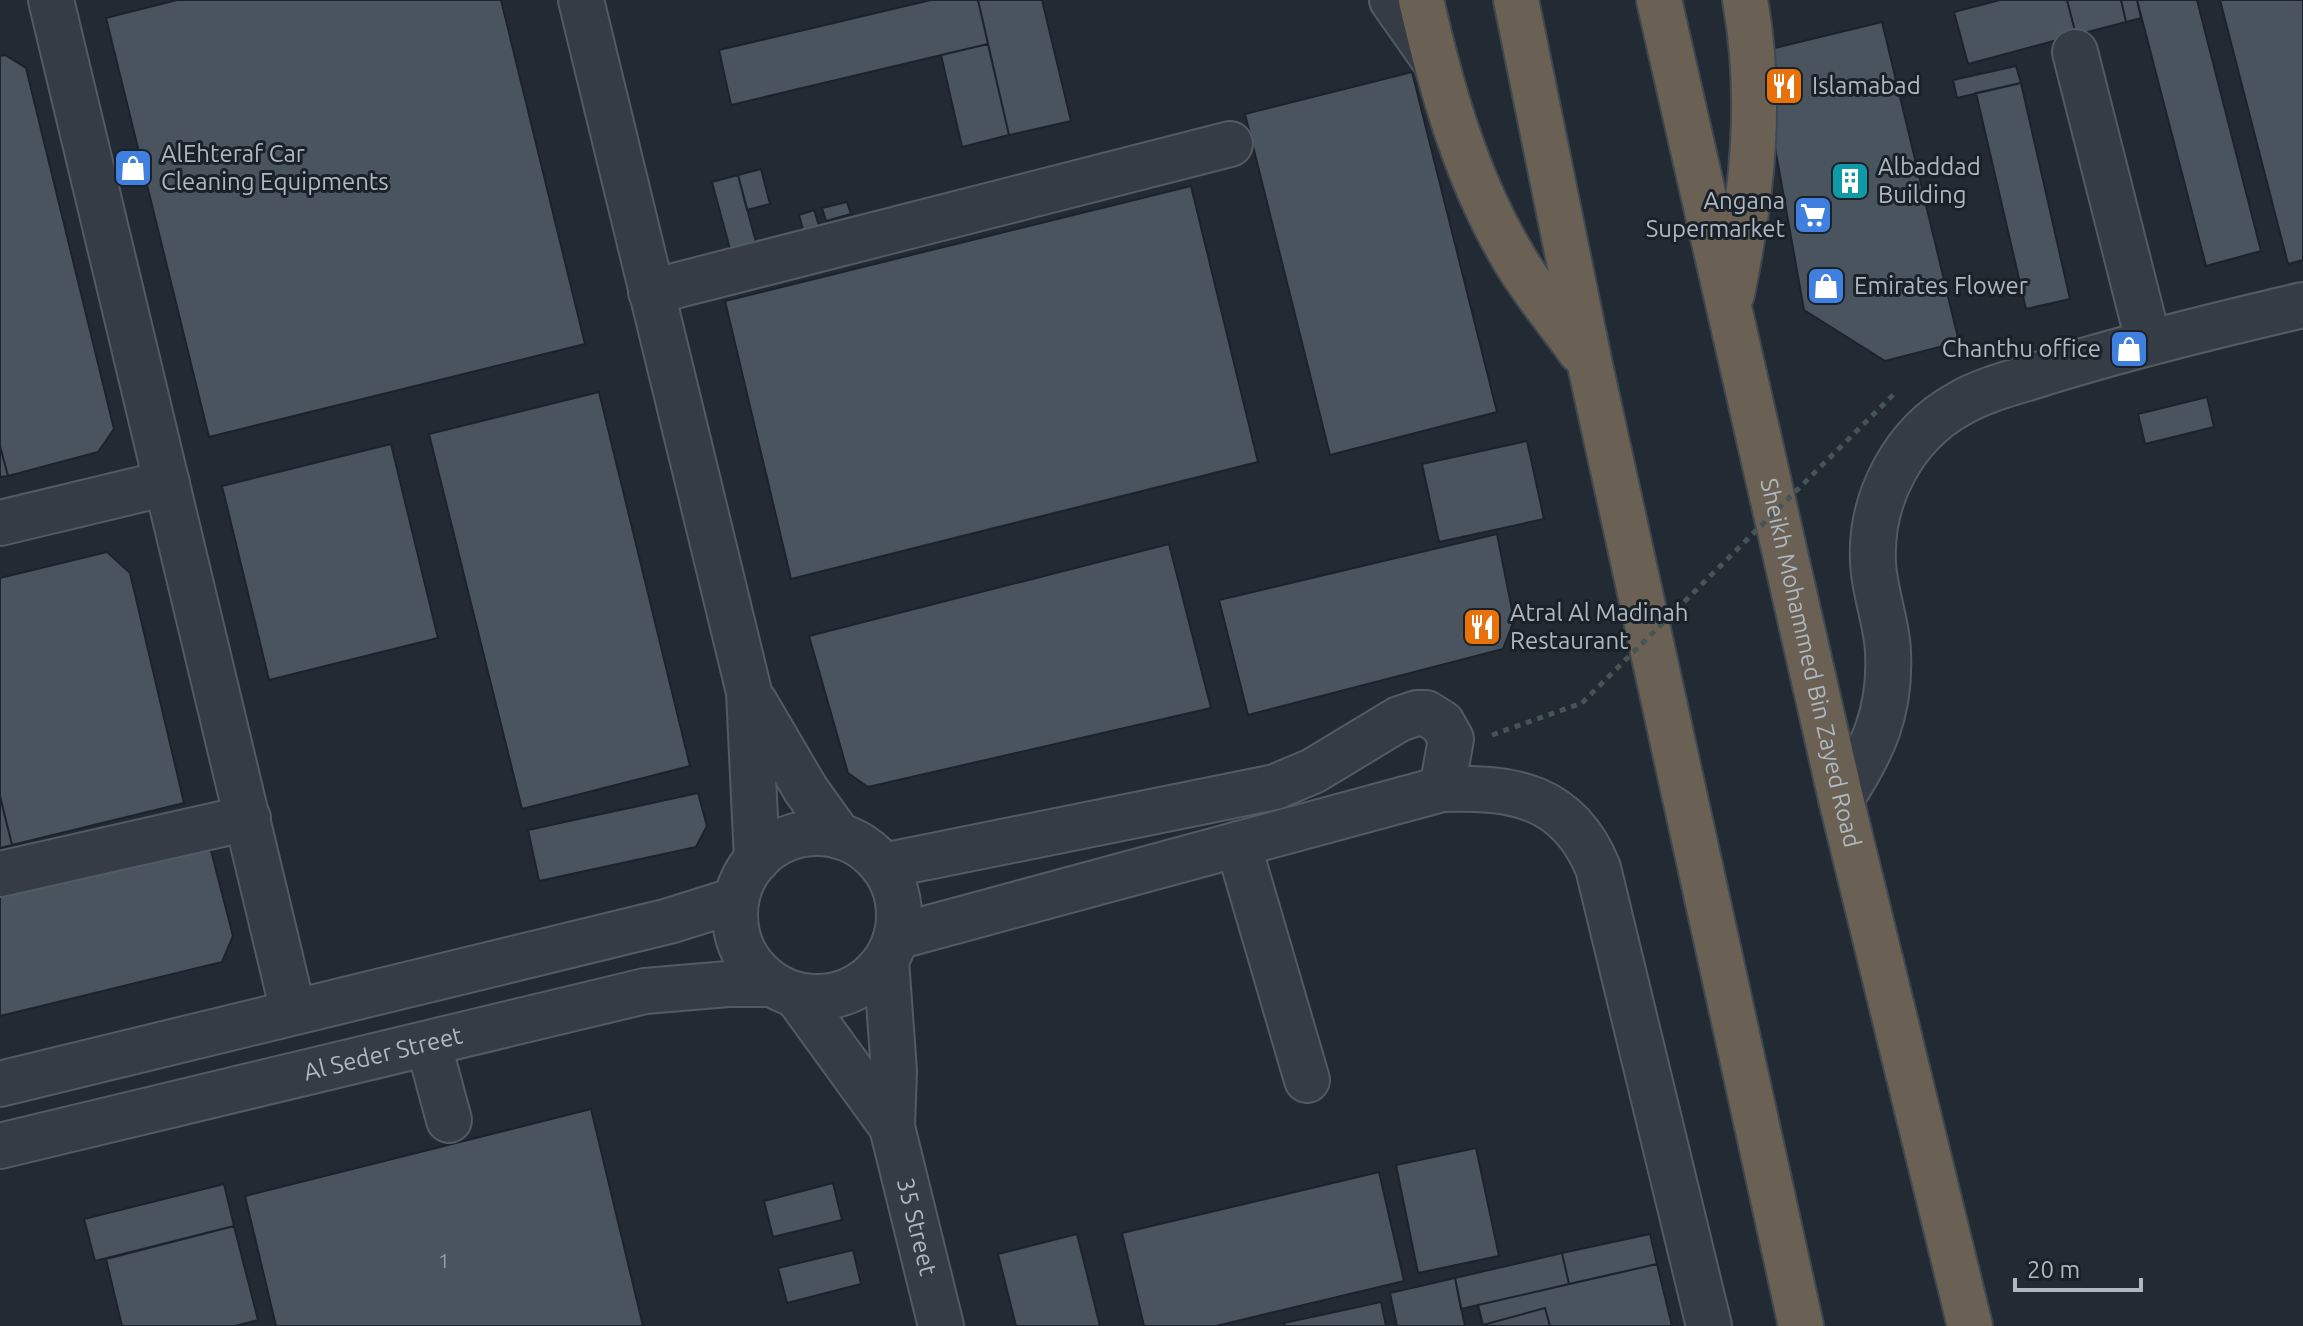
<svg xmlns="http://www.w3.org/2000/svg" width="2303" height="1326" viewBox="0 0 2303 1326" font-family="Ubuntu,sans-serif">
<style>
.building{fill:#4a545f;stroke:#1c232b;stroke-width:2}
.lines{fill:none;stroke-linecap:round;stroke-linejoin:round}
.minor-casing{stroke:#525a62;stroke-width:48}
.highway-casing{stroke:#3f474f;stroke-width:48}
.path{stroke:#455556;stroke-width:5;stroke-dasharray:6 6;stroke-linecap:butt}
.minor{stroke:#353c45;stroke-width:44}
.highway{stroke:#6a6053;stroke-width:44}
.path-bridge{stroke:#455556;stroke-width:5;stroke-dasharray:6 6;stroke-linecap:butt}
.labels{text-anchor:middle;stroke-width:6;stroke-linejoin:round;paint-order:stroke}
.number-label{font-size:20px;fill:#969ea8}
.poi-label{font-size:24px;fill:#afb7c1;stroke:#1a2129;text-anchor:start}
.street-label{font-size:24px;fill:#afb7c1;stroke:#1a2129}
</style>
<rect width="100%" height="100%" fill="#222a34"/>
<path class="building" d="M177 0H501L585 344 209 437 106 18Z
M931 0H978L988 44 731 105 719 50Z
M978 0H1042L1071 121 1009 135Z
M2000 0H2067L2076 35 1968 64 1954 12Z
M2067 0H2121L2126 22 2076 35Z
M2121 0H2137L2141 18 2126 22Z
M2137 0H2197L2261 251 2206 266Z
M2220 0H2303V260L2288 264Z
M1882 22 1959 342 1885 361 1804 310 1758 52Z
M988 44 1009 135 962 147 941 55Z
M5 55 26 68 114 429 98 452 8 476 0 446V56Z
M2016 66 2021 83 1957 98 1953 80Z
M1412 72 1497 412 1330 455 1245 114Z
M2021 83 2070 299 2026 309 1976 93Z
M761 169 770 204 747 210 738 175Z
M738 175 757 246 731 253 712 182Z
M1191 186 1258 462 791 579 725 301Z
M847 202 851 214 826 221 822 208Z
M814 210 821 232 805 237 799 215Z
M599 392 690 766 522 809 429 434Z
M2207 397 2214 427 2145 444 2138 414Z
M1527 441 1544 519 1439 542 1422 464Z
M391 444 438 638 269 680 222 486Z
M0 446 8 476 0 477Z
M1497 534 1514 620 1503 649 1248 715 1219 600Z
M1169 544 1211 708 868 787 848 773 809 636Z
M107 552 130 573 184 803 12 845 0 796V578Z
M698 793 707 826 696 847 539 881 528 830Z
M0 796 12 845 0 848Z
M207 835 233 936 222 962 0 1016V885Z
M591 1109 643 1326H276L245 1196Z
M1476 1148 1499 1256 1418 1273 1396 1165Z
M1379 1172 1404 1281 1216 1326H1144L1122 1233Z
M833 1183 842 1220 773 1237 764 1201Z
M224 1184 234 1226 95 1261 84 1219Z
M234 1226 258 1320 235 1326H122L106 1259Z
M1077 1234 1100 1326H1016L998 1254Z
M1650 1234 1657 1264 1569 1284 1562 1253Z
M853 1250 861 1284 787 1303 778 1268Z
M1562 1253 1569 1284 1461 1309 1455 1278Z
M1657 1264 1672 1326H1550L1545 1308 1483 1325 1478 1305Z
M1455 1278 1465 1326H1397L1390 1293Z
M1381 1302 1386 1326H1285L1284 1323Z
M1545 1308 1550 1326H1483V1325Z"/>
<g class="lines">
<g class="minor-casing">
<g id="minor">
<path d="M51 0 293 1011"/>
<path d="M581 0 749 692 757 860"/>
<path d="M1392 0 1435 61"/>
<path d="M2075 52 2148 340"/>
<path d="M651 292 1230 144"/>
<path d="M0 523 167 483"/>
<path d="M755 703 806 790 839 836"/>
<path d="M1841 799C1873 750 1891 712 1888 652 1887 622 1874 592 1873 562 1870 499 1903 435 1959 404 1986 388 2020 381 2050 371 2134 345 2217 325 2303 305"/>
<circle cx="817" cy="915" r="82"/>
<path d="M1238 844 1307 1080"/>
<path d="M883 866 1275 787 1313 771 1399 719 1417 713H1426L1442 723 1451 739 1442 789"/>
<path d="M0 874 248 818"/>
<path d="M896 937 1442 789C1514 787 1568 795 1598 868L1709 1326"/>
<path id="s1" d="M886 960 894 1071 892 1127 941 1326"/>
<path d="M797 996 892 1127"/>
<path d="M429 1046 449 1120"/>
<path d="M0 1084 669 921 736 900"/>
<path id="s2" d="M0 1146 645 991 728 984H770"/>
</g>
</g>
<g class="highway-casing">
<g id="highway">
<path d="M1421 0C1441 88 1466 177 1512 255 1531 289 1558 320 1580 351"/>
<path d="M1516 0 1590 365 1801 1326"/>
<path id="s3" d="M1659 0 1841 799 1970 1326"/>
<path d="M1732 294C1752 196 1763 100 1745 0"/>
</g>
</g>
<path class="path" d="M1492 735 1582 703"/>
<use href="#minor" class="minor"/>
<use href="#highway" class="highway"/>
<path class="path-bridge" d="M1582 703 1894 394"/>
</g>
<defs>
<g id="restaurant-square" transform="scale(2)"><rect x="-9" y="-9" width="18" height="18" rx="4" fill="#e8710a" stroke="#1a2129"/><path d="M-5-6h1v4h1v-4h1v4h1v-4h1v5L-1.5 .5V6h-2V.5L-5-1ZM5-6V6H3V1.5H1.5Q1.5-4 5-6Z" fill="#fff"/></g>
<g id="shop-square" transform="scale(2)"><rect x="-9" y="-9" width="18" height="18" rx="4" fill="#3f7fe0" stroke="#1a2129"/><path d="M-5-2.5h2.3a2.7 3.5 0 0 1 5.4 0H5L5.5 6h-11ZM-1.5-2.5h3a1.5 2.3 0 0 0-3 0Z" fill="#fff"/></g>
<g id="building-square" transform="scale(2)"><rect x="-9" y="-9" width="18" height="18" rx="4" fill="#0f9aa8" stroke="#1a2129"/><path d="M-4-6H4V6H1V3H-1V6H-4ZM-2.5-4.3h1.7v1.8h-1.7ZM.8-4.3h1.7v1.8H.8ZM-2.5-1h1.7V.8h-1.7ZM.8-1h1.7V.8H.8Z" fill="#fff"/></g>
<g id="supermarket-square" transform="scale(2)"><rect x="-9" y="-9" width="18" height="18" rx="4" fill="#3f7fe0" stroke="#1a2129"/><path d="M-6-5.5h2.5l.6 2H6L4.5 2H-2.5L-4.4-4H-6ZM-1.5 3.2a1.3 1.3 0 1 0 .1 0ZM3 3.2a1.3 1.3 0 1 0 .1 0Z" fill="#fff"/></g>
</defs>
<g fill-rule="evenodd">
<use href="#restaurant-square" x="1784" y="86"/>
<use href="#shop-square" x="133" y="168"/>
<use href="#building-square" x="1850" y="181"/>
<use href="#supermarket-square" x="1813" y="215"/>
<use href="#shop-square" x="1826" y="286"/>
<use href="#shop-square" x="2129" y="349"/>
<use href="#restaurant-square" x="1482" y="627"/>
</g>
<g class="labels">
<g class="number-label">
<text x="444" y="1268">1</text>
</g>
<g class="poi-label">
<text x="1812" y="94">Islamabad</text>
<text x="161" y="162">AlEhteraf Car<tspan x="161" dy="28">Cleaning Equipments</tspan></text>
<text x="1878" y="175">Albaddad<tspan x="1878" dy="28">Building</tspan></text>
<text x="1785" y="209" text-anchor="end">Angana<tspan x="1785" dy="28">Supermarket</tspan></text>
<text x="1854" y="294">Emirates Flower</text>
<text x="2101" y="357" text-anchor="end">Chanthu office</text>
<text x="1510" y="621">Atral Al Madinah<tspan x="1510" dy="28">Restaurant</tspan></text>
</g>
<g class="street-label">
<text dy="8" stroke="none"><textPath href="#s3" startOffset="680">Sheikh Mohammed Bin Zayed Road</textPath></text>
<text dy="8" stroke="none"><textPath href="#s2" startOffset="394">Al Seder Street</textPath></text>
<text dy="8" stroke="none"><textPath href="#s1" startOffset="270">35 Street</textPath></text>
</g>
</g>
<path d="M2015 1278v12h126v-12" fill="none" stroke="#afb7c1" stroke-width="4"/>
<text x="2027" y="1278" font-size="24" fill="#afb7c1" stroke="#1a2129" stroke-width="6" paint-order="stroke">20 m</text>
</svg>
